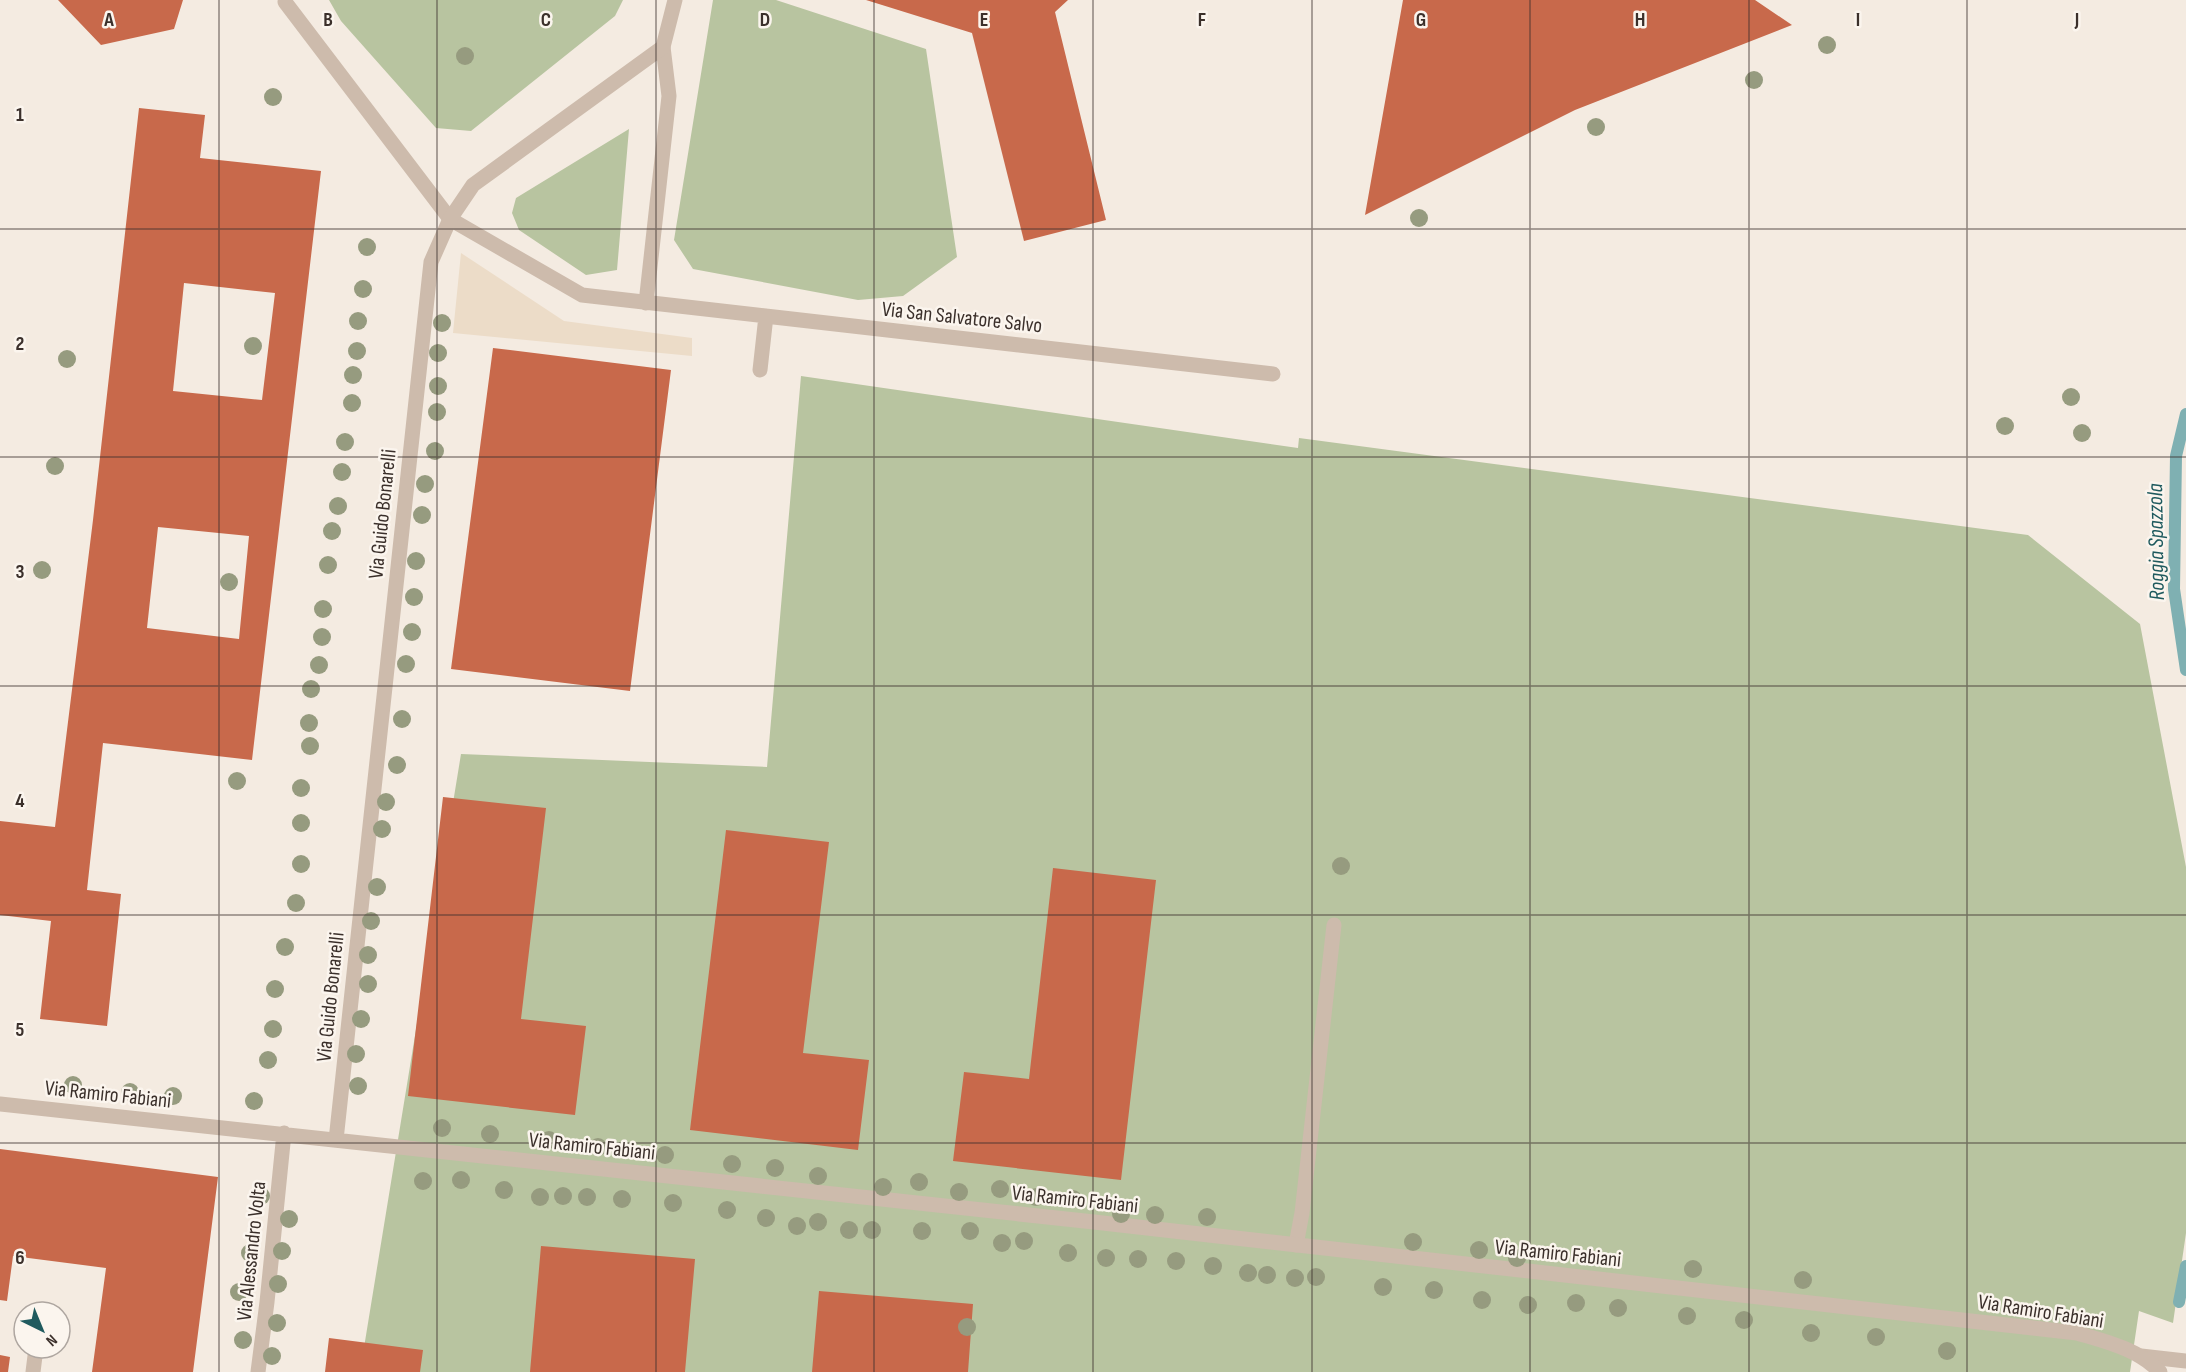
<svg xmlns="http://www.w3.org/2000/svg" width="2186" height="1372" viewBox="0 0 2186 1372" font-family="'Sofia Sans Condensed',sans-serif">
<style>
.green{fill:#b8c4a0}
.plaza{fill:#ecdcc8}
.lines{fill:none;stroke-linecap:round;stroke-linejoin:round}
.stream{stroke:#7fb0b2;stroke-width:12}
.building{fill:#c8694b;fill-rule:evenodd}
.service{stroke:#cdbbac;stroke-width:15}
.minor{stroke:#cdbbac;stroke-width:15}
.tree{fill:#969b7f}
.grid{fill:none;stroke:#3b302b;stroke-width:1.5;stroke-opacity:0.55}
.labels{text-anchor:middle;stroke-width:5;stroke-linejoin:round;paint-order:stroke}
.street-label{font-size:21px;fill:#3b302b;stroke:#fbf5ee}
.water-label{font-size:22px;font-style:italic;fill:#1f5a5e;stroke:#fbf5ee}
.grid-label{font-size:20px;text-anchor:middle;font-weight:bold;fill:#3b302b;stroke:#fbf5ee;stroke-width:5;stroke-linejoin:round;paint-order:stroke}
</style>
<rect width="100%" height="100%" fill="#f4ebe1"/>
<path class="green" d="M329 0H623L615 16 471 131 436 128 341 21Z
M713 0H776L926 49 957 257 903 296 858 300 693 269 674 240Z
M629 129 617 270 586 275 519 230 512 213 516 198Z
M801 376 1298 448 1299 438 2028 535 2140 624 2186 867V1233L2173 1323 2139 1311 2130 1372H360L461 754 767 767Z"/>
<path class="plaza" d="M461 253 564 321 692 338V356L453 333Z"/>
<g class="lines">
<path class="stream" d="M2186 414 2176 456 2174 589 2186 670
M2179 1302 2186 1266"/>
</g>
<path class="building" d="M58 0H183L174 29 101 45Z
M1068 0 1055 12 1106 220 1024 241 972 33 866 0Z
M1403 0H1755L1792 25 1575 110 1365 215Z
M139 108 205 115 200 158 321 171 252 760 103 743 87 890 121 894 107 1026 40 1019 51 921 0 915V821L55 827 93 520ZM184 283 275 293 262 400 173 391ZM158 527 249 536 239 639 147 628Z
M493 348 671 370 630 691 451 669Z
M443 797 546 808 521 1019 586 1026 575 1115 408 1096Z
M726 830 829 842 803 1053 869 1060 858 1150 690 1130Z
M1053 868 1156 880 1121 1180 953 1161 964 1072 1029 1079Z
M0 1149 218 1177 193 1372H92L106 1268 13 1256 7 1301 0 1300Z
M541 1246 695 1259 685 1372H530Z
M819 1291 973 1304 968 1372H812Z
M329 1338 423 1350 420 1372H325Z
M0 1355 10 1357 8 1372H0Z"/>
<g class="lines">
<path class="service" d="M285 2 450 219 582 295 1273 374
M646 303 669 96 663 47
M760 370 766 316
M1296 1245 1302 1213 1334 925
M2141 1356 2186 1361
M33 1372 36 1348"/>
<path class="minor" d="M0 1104 1094 1222 2077 1333C2107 1342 2138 1349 2160 1372
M336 1140 431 262 450 219 473 185 663 47 675 0
M258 1372 267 1302 284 1133"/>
</g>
<g class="tree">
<circle cx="1827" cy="45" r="9"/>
<circle cx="465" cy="56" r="9"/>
<circle cx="1754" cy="80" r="9"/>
<circle cx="273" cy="97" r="9"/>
<circle cx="1596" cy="127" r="9"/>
<circle cx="1419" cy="218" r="9"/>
<circle cx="367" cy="247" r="9"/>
<circle cx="363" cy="289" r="9"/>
<circle cx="358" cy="321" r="9"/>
<circle cx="442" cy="323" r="9"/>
<circle cx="253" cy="346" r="9"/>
<circle cx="357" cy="351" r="9"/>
<circle cx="438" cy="353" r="9"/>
<circle cx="67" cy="359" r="9"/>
<circle cx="353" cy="375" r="9"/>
<circle cx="438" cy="386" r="9"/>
<circle cx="2071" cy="397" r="9"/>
<circle cx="352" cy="403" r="9"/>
<circle cx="437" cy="412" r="9"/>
<circle cx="2005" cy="426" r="9"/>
<circle cx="2082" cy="433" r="9"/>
<circle cx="345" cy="442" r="9"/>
<circle cx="435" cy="451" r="9"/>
<circle cx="55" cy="466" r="9"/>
<circle cx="342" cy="472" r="9"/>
<circle cx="425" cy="484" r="9"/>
<circle cx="338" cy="506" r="9"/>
<circle cx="422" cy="515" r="9"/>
<circle cx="332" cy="531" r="9"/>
<circle cx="416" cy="561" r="9"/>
<circle cx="328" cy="565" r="9"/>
<circle cx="42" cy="570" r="9"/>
<circle cx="229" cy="582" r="9"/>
<circle cx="414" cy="597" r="9"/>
<circle cx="323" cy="609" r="9"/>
<circle cx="412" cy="632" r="9"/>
<circle cx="322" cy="637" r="9"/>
<circle cx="406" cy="664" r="9"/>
<circle cx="319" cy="665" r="9"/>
<circle cx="311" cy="689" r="9"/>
<circle cx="402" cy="719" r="9"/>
<circle cx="309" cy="723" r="9"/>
<circle cx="310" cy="746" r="9"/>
<circle cx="397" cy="765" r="9"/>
<circle cx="237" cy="781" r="9"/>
<circle cx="301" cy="788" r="9"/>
<circle cx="386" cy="802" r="9"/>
<circle cx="301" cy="823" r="9"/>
<circle cx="382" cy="829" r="9"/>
<circle cx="301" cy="864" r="9"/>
<circle cx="1341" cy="866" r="9"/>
<circle cx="377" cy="887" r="9"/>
<circle cx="296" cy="903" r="9"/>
<circle cx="371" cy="921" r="9"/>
<circle cx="285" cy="947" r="9"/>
<circle cx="368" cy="955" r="9"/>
<circle cx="368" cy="984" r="9"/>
<circle cx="275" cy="989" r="9"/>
<circle cx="361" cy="1019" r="9"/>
<circle cx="273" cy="1029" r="9"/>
<circle cx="356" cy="1054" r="9"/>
<circle cx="268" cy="1060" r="9"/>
<circle cx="73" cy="1085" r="9"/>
<circle cx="358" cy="1086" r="9"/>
<circle cx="130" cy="1092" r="9"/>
<circle cx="173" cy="1096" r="9"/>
<circle cx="254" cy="1101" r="9"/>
<circle cx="442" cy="1128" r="9"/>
<circle cx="490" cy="1134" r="9"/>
<circle cx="549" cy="1140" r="9"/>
<circle cx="598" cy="1147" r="9"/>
<circle cx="665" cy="1155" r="9"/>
<circle cx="732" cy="1164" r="9"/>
<circle cx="775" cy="1168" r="9"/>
<circle cx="818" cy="1176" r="9"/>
<circle cx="461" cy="1180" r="9"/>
<circle cx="423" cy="1181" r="9"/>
<circle cx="919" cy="1182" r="9"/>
<circle cx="883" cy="1187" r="9"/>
<circle cx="1000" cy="1189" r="9"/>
<circle cx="504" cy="1190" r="9"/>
<circle cx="959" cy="1192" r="9"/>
<circle cx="261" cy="1196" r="9"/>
<circle cx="563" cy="1196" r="9"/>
<circle cx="540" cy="1197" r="9"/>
<circle cx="587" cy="1197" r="9"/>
<circle cx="1036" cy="1197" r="9"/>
<circle cx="622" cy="1199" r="9"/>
<circle cx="1073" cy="1199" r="9"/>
<circle cx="673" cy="1203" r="9"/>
<circle cx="727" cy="1210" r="9"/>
<circle cx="1121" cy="1214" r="9"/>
<circle cx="1155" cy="1215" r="9"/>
<circle cx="1207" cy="1217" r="9"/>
<circle cx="766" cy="1218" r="9"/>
<circle cx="289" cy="1219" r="9"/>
<circle cx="818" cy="1222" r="9"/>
<circle cx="797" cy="1226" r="9"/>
<circle cx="849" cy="1230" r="9"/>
<circle cx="872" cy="1230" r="9"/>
<circle cx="922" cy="1231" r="9"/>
<circle cx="970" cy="1231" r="9"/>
<circle cx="1024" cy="1241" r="9"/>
<circle cx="1413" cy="1242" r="9"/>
<circle cx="1002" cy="1243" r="9"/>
<circle cx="1479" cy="1250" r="9"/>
<circle cx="282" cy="1251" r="9"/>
<circle cx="250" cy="1253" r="9"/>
<circle cx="1068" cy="1253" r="9"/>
<circle cx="1106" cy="1258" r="9"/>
<circle cx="1517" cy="1258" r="9"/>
<circle cx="1138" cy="1259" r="9"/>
<circle cx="1176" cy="1261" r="9"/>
<circle cx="1213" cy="1266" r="9"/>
<circle cx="1693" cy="1269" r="9"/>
<circle cx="1248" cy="1273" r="9"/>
<circle cx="1267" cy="1275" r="9"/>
<circle cx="1316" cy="1277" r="9"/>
<circle cx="1295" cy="1278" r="9"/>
<circle cx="1803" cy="1280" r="9"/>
<circle cx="278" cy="1284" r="9"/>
<circle cx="1383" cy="1287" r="9"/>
<circle cx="1434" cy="1290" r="9"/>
<circle cx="239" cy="1292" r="9"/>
<circle cx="1482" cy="1300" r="9"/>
<circle cx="1576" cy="1303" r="9"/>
<circle cx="1528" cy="1305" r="9"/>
<circle cx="1618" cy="1308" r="9"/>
<circle cx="1687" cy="1316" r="9"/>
<circle cx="1744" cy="1320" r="9"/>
<circle cx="277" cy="1323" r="9"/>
<circle cx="967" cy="1327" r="9"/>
<circle cx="1811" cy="1333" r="9"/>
<circle cx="1876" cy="1337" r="9"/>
<circle cx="243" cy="1340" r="9"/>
<circle cx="1947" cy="1351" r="9"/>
<circle cx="272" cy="1356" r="9"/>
</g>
<path class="grid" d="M219 0V1372M437 0V1372M656 0V1372M874 0V1372M1093 0V1372M1312 0V1372M1530 0V1372M1749 0V1372M1967 0V1372M0 229H2186M0 457H2186M0 686H2186M0 915H2186M0 1143H2186"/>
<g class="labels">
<g class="street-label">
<text transform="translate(962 317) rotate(6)" y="7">Via San Salvatore Salvo</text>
<text transform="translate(382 514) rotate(-84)" y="7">Via Guido Bonarelli</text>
<text transform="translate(330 997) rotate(-84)" y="7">Via Guido Bonarelli</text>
<text transform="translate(108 1094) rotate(6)" y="7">Via Ramiro Fabiani</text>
<text transform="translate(592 1146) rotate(6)" y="7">Via Ramiro Fabiani</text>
<text transform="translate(1075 1199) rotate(6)" y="7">Via Ramiro Fabiani</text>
<text transform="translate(251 1251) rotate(-84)" y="7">Via Alessandro Volta</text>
<text transform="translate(1558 1253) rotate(6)" y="7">Via Ramiro Fabiani</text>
<text transform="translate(2041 1311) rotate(9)" y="7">Via Ramiro Fabiani</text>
</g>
<g class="water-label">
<text transform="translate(2155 542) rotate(-91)" y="8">Roggia Spazzola</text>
</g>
</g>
<g class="grid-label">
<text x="109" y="26">A</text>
<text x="328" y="26">B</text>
<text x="546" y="26">C</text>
<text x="765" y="26">D</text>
<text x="984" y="26">E</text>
<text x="1202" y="26">F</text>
<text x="1421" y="26">G</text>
<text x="1640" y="26">H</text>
<text x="1858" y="26">I</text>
<text x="2077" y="26">J</text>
<text x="20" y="121">1</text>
<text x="20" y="350">2</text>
<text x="20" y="578">3</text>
<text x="20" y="807">4</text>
<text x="20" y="1036">5</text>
<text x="20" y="1264">6</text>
</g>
<g transform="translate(42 1330) rotate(137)"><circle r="28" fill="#fbf5ee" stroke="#aea6a0" stroke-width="1.5"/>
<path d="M0-4.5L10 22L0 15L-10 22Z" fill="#1f5a5e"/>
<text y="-9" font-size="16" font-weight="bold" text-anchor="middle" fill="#3b302b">N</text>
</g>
</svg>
